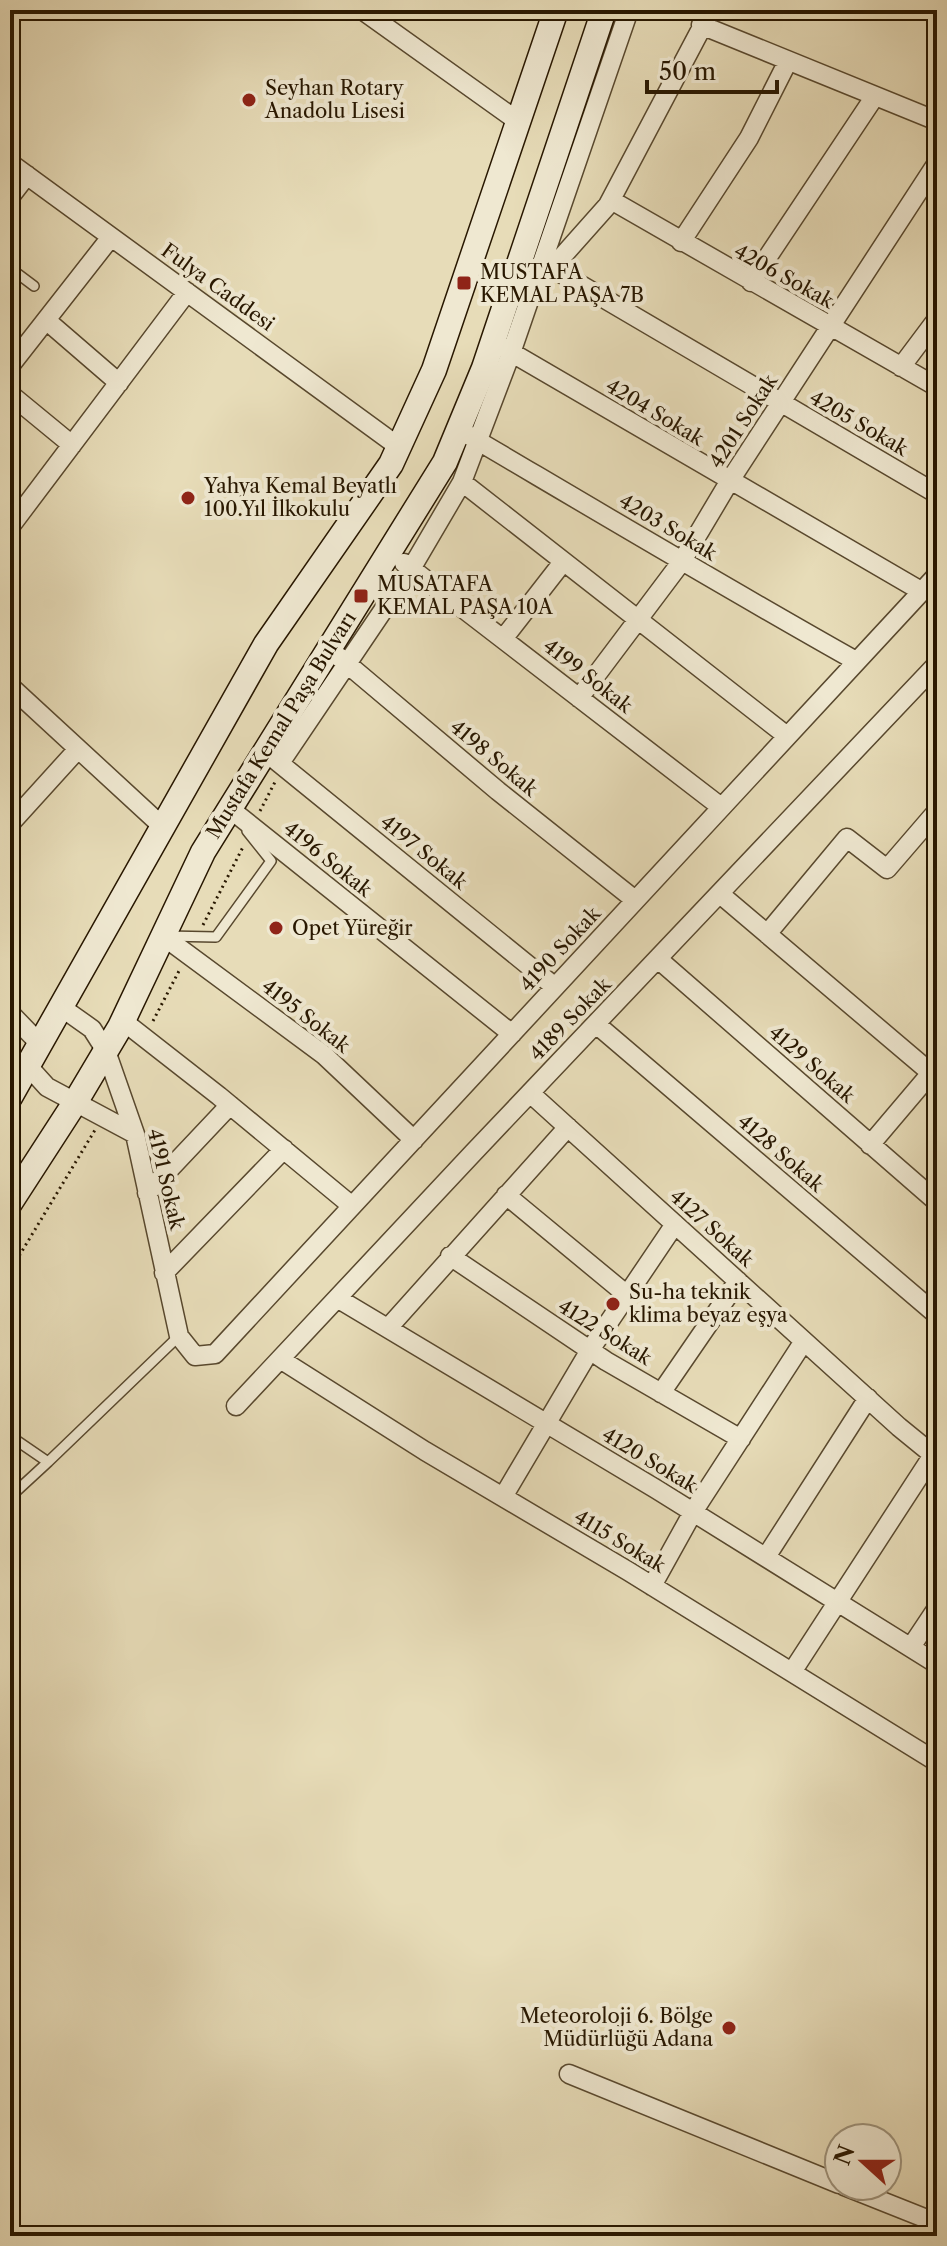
<svg xmlns="http://www.w3.org/2000/svg" width="947" height="2246" viewBox="0 0 947 2246" font-family="'Libre Caslon Text',serif">
<style>
.lines{fill:none;stroke-linecap:round;stroke-linejoin:round}
.lane-casing{stroke:#58482e;stroke-width:12}
.street-casing{stroke:#58482e;stroke-width:21}
.secondary-casing{stroke:#281700;stroke-width:27}
.path{stroke:#281700;stroke-width:3;stroke-dasharray:2 4;stroke-linecap:butt}
.lane{stroke:#efe8d1;stroke-width:9}
.street{stroke:#efe8d1;stroke-width:18}
.secondary{stroke:#efe8d1;stroke-width:24}
.poi-dot{fill:#8f2418;stroke:#efe8d1;stroke-width:3}
.labels{text-anchor:middle;stroke-width:8;stroke-linejoin:round;paint-order:stroke}
.poi-label{font-size:20px;fill:#281700;stroke:#efe8d1;text-anchor:start}
.street-label{font-size:20px;fill:#281700;stroke:#efe8d1}
</style>
<rect width="100%" height="100%" fill="#e7dcb8"/>
<filter id="stains"><feTurbulence type="fractalNoise" baseFrequency=".0025" numOctaves="4"/><feColorMatrix values="0 0 0 0 .2 0 0 0 0 .09 0 0 0 0 .02 0 0 0 .5 -.17"/></filter>
<radialGradient id="worn" r=".72"><stop offset=".6" stop-color="#630" stop-opacity="0"/><stop offset="1" stop-color="#630" stop-opacity=".3"/></radialGradient>
<g class="lines">
<g class="lane-casing">
<path id="lane" d="M10 268 34 286
M166 936 216 937 271 861 247 831
M10 1436 48 1462 179 1336
M10 1497 48 1462"/>
</g>
<g class="street-casing">
<path id="street" d="M362 10 519 122
M932 10 937 13
M701 25 937 121
M10 163 399 447
M10 197 27 175
M611 200 937 387
M681 242 749 138 788 61
M544 266 552 268 608 205 711 10
M552 268 937 494
M751 282 875 96
M46 320 119 383
M502 347 921 591
M10 366 111 237
M901 367 937 319
M10 394 72 445
M468 435C597 511 726 588 856 661
M462 482 787 736
M10 527 187 292
M404 563 721 807
M503 639 563 562
M339 657 498 791 635 900
M10 686 163 827
M579 698 682 561 729 482 937 163
M273 758 555 987
M280 763 411 569 462 482 511 353 629 10
M229 808 512 1034
M10 824 78 749
M720 894 937 1078
M767 934 847 838 887 869 937 811
M163 936 324 1055 414 1140
M658 959 937 1202
M61 1007 92 1029 106 1051 135 1134 179 1336 195 1356 215 1354 937 575
M10 1013 40 1044
M123 1021 219 1096 352 1206
M596 1024 937 1315
M28 1066 47 1087 135 1134
M530 1093 899 1427 937 1458
M870 1145 931 1073
M147 1193 230 1105
M506 1195 627 1295
M450 1256 606 1361 741 1439
M164 1273 284 1149
M337 1298 656 1489 937 1664
M388 1328 568 1127
M280 1359 425 1451 628 1571 937 1762
M661 1393 738 1281
M236 1406 473 1153 937 664
M503 1497 590 1350 675 1224
M766 1557 868 1398
M652 1586 693 1512 804 1341
M911 1647 937 1608
M792 1672 933 1455
M569 2074 839 2184
M844 2186 937 2223"/>
</g>
<g class="secondary-casing">
<path id="secondary" d="M10 1097 266 644 391 464 434 370 556 10
M10 1203 76 1101 120 1027 203 852 445 462 484 368 604 10"/>
</g>
<path class="path" d="M260 811 275 782
M203 925 243 847
M153 1021 179 971
M10 1271 95 1130"/>
<use href="#lane" class="lane"/>
<use href="#street" class="street"/>
<use href="#secondary" class="secondary"/>
</g>
<g class="poi-dot">
<circle cx="249" cy="100" r="8"/>
<rect x="456" y="275" width="16" height="16" rx="4"/>
<circle cx="188" cy="498" r="8"/>
<rect x="353" y="588" width="16" height="16" rx="4"/>
<circle cx="276" cy="928" r="8"/>
<circle cx="613" cy="1304" r="8"/>
<circle cx="729" cy="2028" r="8"/>
</g>
<g class="labels">
<g class="poi-label">
<text x="265" y="95">Seyhan Rotary<tspan x="265" dy="23">Anadolu Lisesi</tspan></text>
<text x="480" y="279">MUSTAFA<tspan x="480" dy="23">KEMAL PAŞA 7B</tspan></text>
<text x="204" y="493">Yahya Kemal Beyatlı<tspan x="204" dy="23">100.Yıl İlkokulu</tspan></text>
<text x="377" y="591">MUSATAFA<tspan x="377" dy="23">KEMAL PAŞA 10A</tspan></text>
<text x="292" y="935">Opet Yüreğir</text>
<text x="629" y="1299">Su-ha teknik<tspan x="629" dy="23">klima beyaz eşya</tspan></text>
<text x="713" y="2023" text-anchor="end">Meteoroloji 6. Bölge<tspan x="713" dy="23">Müdürlüğü Adana</tspan></text>
</g>
<g class="street-label">
<text transform="translate(784 276) rotate(29)" y="7">4206 Sokak</text>
<text transform="translate(218 287) rotate(36)" y="7">Fulya Caddesi</text>
<text transform="translate(655 412) rotate(31)" y="7">4204 Sokak</text>
<text transform="translate(743 421) rotate(-57)" y="7">4201 Sokak</text>
<text transform="translate(859 423) rotate(30)" y="7">4205 Sokak</text>
<text transform="translate(668 527) rotate(31)" y="7">4203 Sokak</text>
<text transform="translate(588 676) rotate(38)" y="7">4199 Sokak</text>
<text transform="translate(281 725) rotate(-58)" y="7">Mustafa Kemal Paşa Bulvarı</text>
<text transform="translate(494 758) rotate(40)" y="7">4198 Sokak</text>
<text transform="translate(424 852) rotate(39)" y="7">4197 Sokak</text>
<text transform="translate(328 859) rotate(39)" y="7">4196 Sokak</text>
<text transform="translate(560 949) rotate(-47)" y="7">4190 Sokak</text>
<text transform="translate(306 1016) rotate(38)" y="7">4195 Sokak</text>
<text transform="translate(570 1019) rotate(-46)" y="7">4189 Sokak</text>
<text transform="translate(812 1064) rotate(41)" y="7">4129 Sokak</text>
<text transform="translate(781 1153) rotate(41)" y="7">4128 Sokak</text>
<text transform="translate(166 1179) rotate(77)" y="7">4191 Sokak</text>
<text transform="translate(712 1228) rotate(42)" y="7">4127 Sokak</text>
<text transform="translate(605 1332) rotate(32)" y="7">4122 Sokak</text>
<text transform="translate(650 1460) rotate(31)" y="7">4120 Sokak</text>
<text transform="translate(620 1541) rotate(31)" y="7">4115 Sokak</text>
</g>
</g>
<rect width="947" height="2246" fill="none" stroke="#e7dcb8" stroke-width="40"/>
<rect x="12" y="12" width="923" height="2222" fill="none" stroke="#281700" stroke-width="4"/>
<rect x="20" y="20" width="907" height="2206" fill="none" stroke="#281700" stroke-width="2"/>
<g transform="translate(863 2162) rotate(291)"><circle r="38" fill="#efe8d1" stroke="#9f947d" stroke-width="2"/>
<path d="M0-6L14 30L0 20L-14 30Z" fill="#8f2418"/>
<text y="-12" font-size="22" font-weight="bold" text-anchor="middle" fill="#281700">N</text>
</g>
<path d="M647 80v12h130v-12" fill="none" stroke="#281700" stroke-width="4"/>
<text x="659" y="80" font-size="24" fill="#281700" stroke="#efe8d1" stroke-width="6" paint-order="stroke">50 m</text>
<rect width="100%" height="100%" filter="url(#stains)"/>
<rect width="100%" height="100%" fill="url(#worn)"/>
</svg>
